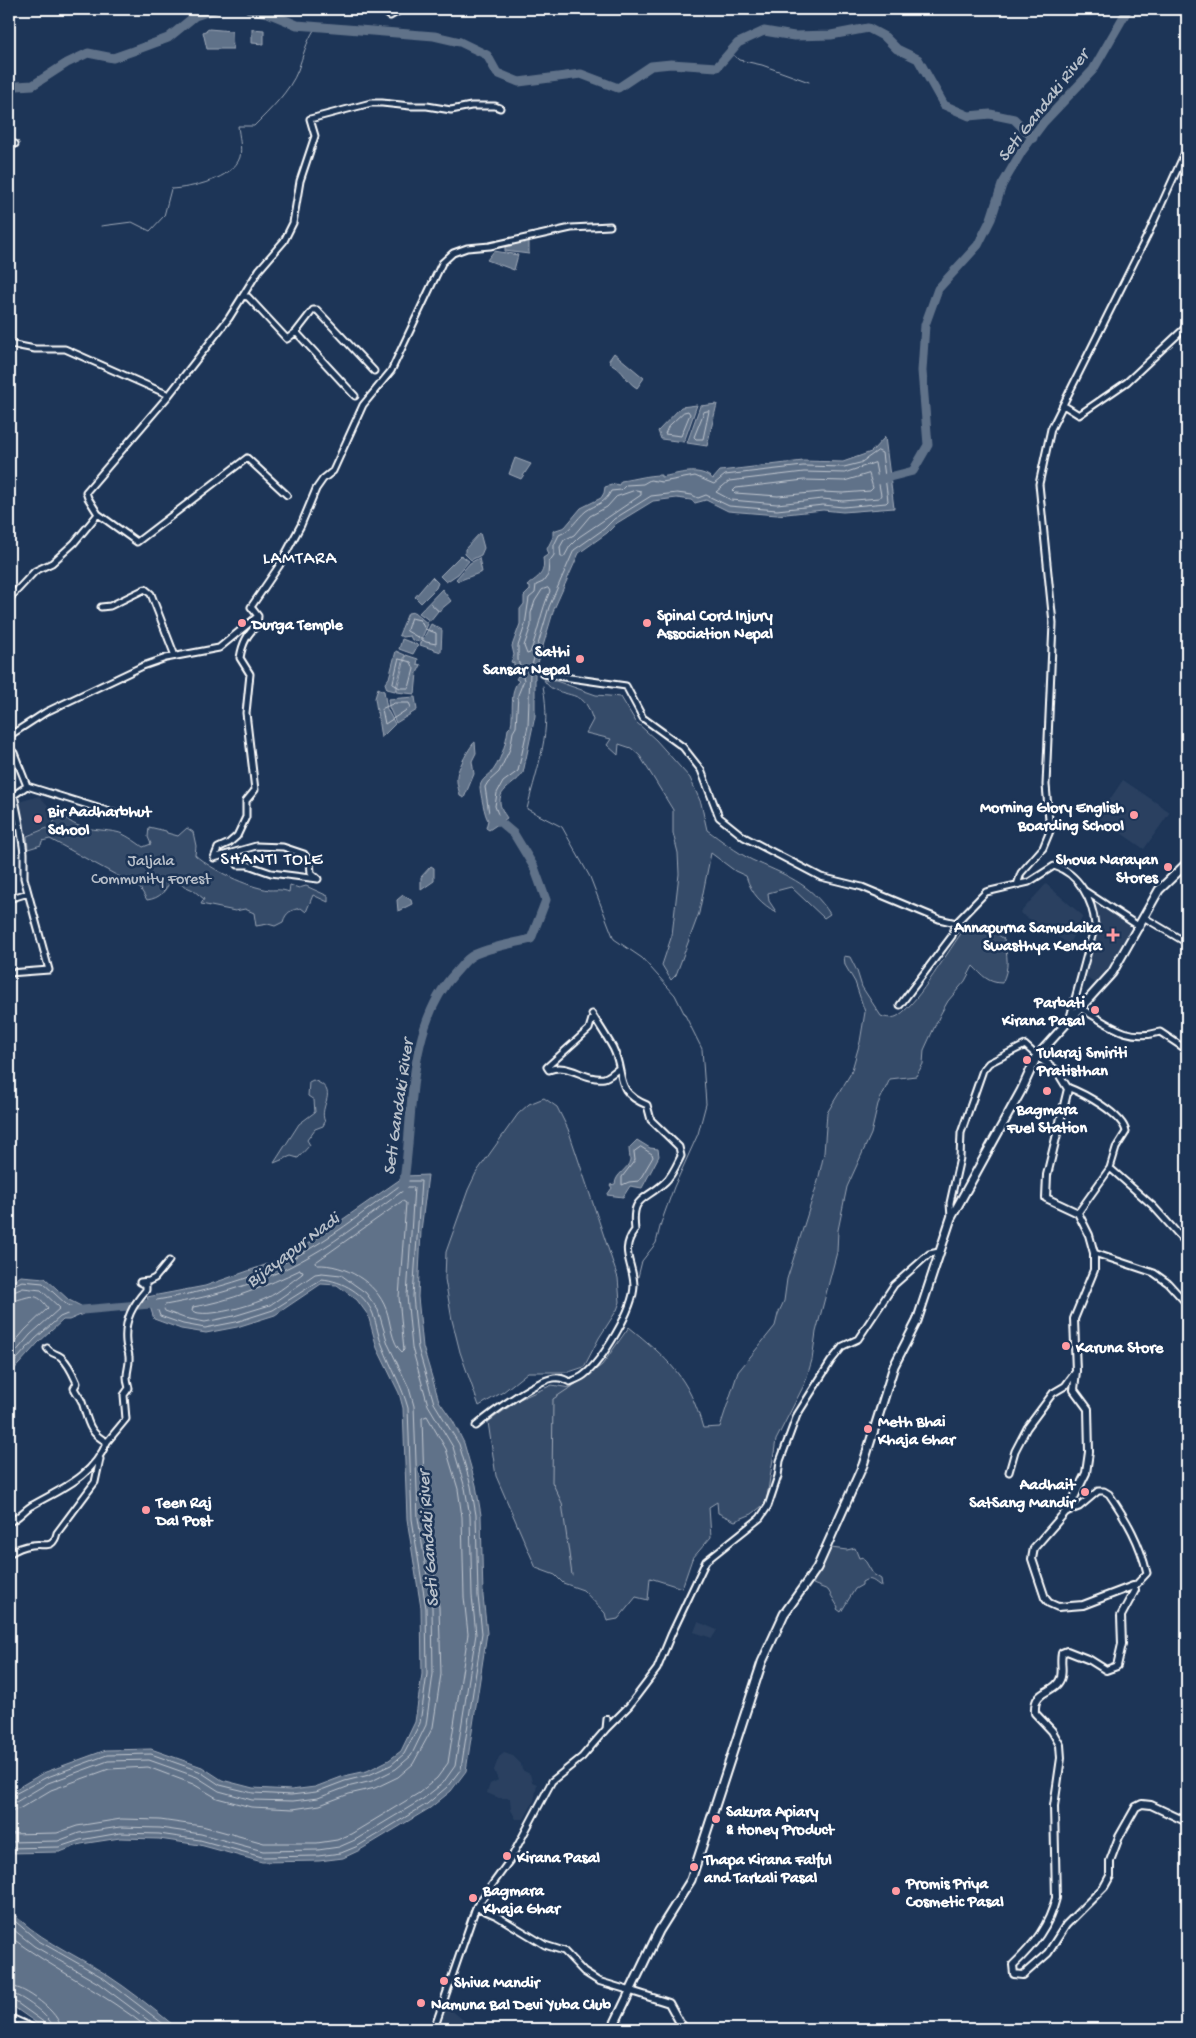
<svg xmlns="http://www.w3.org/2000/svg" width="1196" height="2038" viewBox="0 0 1196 2038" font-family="'Gochi Hand',sans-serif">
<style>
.built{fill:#2a4161}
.green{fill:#364b69;stroke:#9aa5b4}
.water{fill:#617289;stroke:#a0aab8}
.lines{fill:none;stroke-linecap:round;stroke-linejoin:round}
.shore{stroke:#c0c7d0;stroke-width:1}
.stream{stroke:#a0aab8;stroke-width:1}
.river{stroke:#617289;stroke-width:9}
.minor-casing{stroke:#fff;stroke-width:9}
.tertiary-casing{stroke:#fff;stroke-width:10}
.secondary-casing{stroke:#fff;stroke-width:11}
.minor{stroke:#1d3557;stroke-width:5}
.tertiary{stroke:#1d3557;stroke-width:6}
.secondary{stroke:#1d3557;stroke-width:7}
.poi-dot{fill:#ff9aa2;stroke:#1d3557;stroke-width:2}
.labels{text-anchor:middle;stroke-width:5;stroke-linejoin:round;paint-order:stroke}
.poi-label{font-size:16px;font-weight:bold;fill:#fff;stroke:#1d3557;text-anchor:start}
.park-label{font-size:16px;fill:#b9c0ca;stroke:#1d3557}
.water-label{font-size:18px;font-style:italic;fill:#b8c0ca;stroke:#1d3557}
.neighbourhood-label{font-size:18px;letter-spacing:1px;fill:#fff;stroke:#1d3557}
</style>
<rect width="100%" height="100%" fill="#1d3557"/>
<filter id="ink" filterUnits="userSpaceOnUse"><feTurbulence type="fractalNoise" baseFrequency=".02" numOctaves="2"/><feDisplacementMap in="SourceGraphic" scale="10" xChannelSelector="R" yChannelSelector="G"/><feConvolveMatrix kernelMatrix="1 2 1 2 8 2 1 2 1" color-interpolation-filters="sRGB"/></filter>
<g filter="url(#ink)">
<path class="built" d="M1123 780 1170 812 1144 849 1098 817Z
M39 796 56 814 51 825 26 835 19 802Z
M1046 884 1083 916 1069 944 1020 913Z
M1095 898 1135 929 1098 985 1085 977 1098 924 1092 900Z
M698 1622 717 1630 712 1638 694 1632Z
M504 1753 513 1756 521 1764 522 1770 530 1774 532 1782 537 1784 534 1801 524 1819H516L511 1810 510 1798H499L487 1793 490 1784 498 1780 494 1770 499 1757Z
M444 2004 474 2029H434Z"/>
<path class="green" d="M544 680 556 681 596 695 621 697 636 722 656 740 690 778 701 803 707 830C721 840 736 852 752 860 783 874 811 883 830 914L824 918 791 887 768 893 769 901 777 913C761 903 752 895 746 876L735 871 711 853 699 913 676 975 671 980 662 965 672 935 679 874 678 853 673 833V810L640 756 631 748 619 744 618 755 607 745 611 739 586 733 593 720C591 715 589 708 586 704 576 690 553 697 544 680Z
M62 813C75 832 96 828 116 832 124 833 136 842 143 847L151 844 148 837 149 827 166 831 167 833 178 836 187 828 193 832 196 846 195 855C212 870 247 887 270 890 277 890 282 889 289 892L290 885 299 888 306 886 328 896V902L313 895 306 912 301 908C291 910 286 912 283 922L275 926 268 924 256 926 254 913 245 909 235 911 201 904 204 899 193 890 171 880C165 891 161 898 147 900L140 888 50 839 42 841 41 845 28 849 27 836 52 826 57 815Z
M973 925 989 928 1004 939C1007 956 1010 967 1002 983 988 983 982 975 973 966L965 981 948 1001 940 1015 924 1050 923 1064 916 1076 890 1079 878 1104 871 1134 847 1187 838 1230 837 1252 816 1332 812 1360 805 1383 776 1440 766 1503 752 1514 735 1521 718 1513 717 1502 709 1507 711 1537 692 1559 682 1588 650 1578 648 1600 636 1597 618 1619 607 1621 605 1613 583 1590 563 1583 555 1575 536 1568 496 1476 488 1422 520 1399 552 1385 570 1388 602 1365 629 1327C668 1359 689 1377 703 1428L720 1427 738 1372 775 1326 778 1314 784 1301 787 1279 818 1181 824 1153 827 1113 851 1073 860 1042 865 1012 855 982 845 965 844 956 850 957 857 971 862 987 881 1016C886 1018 894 1019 899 1015 919 1002 949 949 965 928Z
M313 1080C342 1091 317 1105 325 1122L323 1126 315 1129 307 1140 310 1145 298 1158 291 1156 274 1163 299 1124 315 1112 314 1100 308 1096 309 1082Z
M544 1098 557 1107 568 1129 618 1278 620 1302 617 1310 599 1338 584 1367 569 1372H528L503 1392 479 1406 460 1352 452 1320 445 1279 446 1252 468 1190 476 1173 518 1114 529 1104Z
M831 1548 847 1550 855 1548 859 1558 863 1557 873 1574 881 1579 882 1587C874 1582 871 1576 862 1582V1585L855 1589 841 1612 837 1609 838 1607 828 1590 813 1584Z"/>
<path class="water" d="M209 29 232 31 233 49H207L203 32Z
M252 29 264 30V44L252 43Z
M529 241V254L505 251V247Z
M494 251 518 255 514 270 487 260Z
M614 353 644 378 637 388C625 381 625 371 610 363L609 360Z
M717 404 707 446 687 443 700 406Z
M697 405 684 442 661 439 658 431 681 407Z
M885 437 894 508 843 512 823 510 777 515 728 511 706 500 695 503 691 500 677 498 653 501 617 523 607 533 579 553 554 609 535 673V716L523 773C512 789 488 791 507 818L489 830 486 828 488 820C485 817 480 791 480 787 481 778 490 776 494 769 502 757 506 743 508 729L511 726C514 713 509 689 519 681L516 679 519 674 514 670V663L511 662 514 655 512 646 520 624V609L524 604V596L530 590V587L527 586C536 577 546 576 543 558L549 554 547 549 553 537V531L565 527 581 508 601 498 604 493 605 487 615 484 619 485 621 481C635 479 647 475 661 475V477C679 474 698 466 713 479L720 471 803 461 843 462 871 452Z
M515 458 531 464 521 479 509 474Z
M480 533 484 548 481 555 471 560 465 554V549Z
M461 555 469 561 458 574 446 582 440 576Z
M479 558 482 572 458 581 456 579 470 563Z
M432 577 438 583 436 588 421 603 415 597Z
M442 589 451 601 439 611 430 603 438 611 430 621 419 613Z
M414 612 428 624 420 642 412 640 410 636 402 637 399 635 408 613Z
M431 624 442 630 441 652 420 645Z
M402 639 418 645 413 654 399 649Z
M396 651 405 655 395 691 387 689 385 683 389 678Z
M406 655 418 659 417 664 421 665 417 673 415 694 396 692Z
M378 688 384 691 387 709 395 724 381 738 375 698Z
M415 697 417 710 396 723 389 707 388 699Z
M475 742 476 753 472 761 474 774 464 798 460 796C459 790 456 782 457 776 457 770 471 744 475 742Z
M431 866 434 868V881L421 890V877Z
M403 895 411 900 412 904 398 911 397 900Z
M637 1140 650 1148 658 1149 659 1156 642 1188 630 1186 623 1197 607 1195 612 1188 610 1185 615 1184C616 1173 628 1170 630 1160 630 1157 629 1152 629 1148Z
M428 1175 421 1231 418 1297 423 1347 439 1401 453 1421 464 1443 476 1485 481 1515 483 1596 487 1633 466 1771 451 1791 430 1808 360 1850 343 1858 319 1861 262 1862 200 1845 159 1839 120 1838 81 1844 60 1852 9 1853V1793L43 1773 106 1750 151 1749 202 1767 222 1780 253 1788 291 1790 315 1787 344 1776 367 1771 389 1760 401 1751 415 1722 422 1674 421 1608 407 1519 403 1408 399 1393 377 1348 368 1315 357 1300 337 1285 321 1284 275 1315 237 1327 206 1333 181 1329 154 1319 147 1297 205 1286 268 1264 303 1247 405 1176Z
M21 1276 45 1278 69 1300 81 1306 83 1314 69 1320H63L38 1343 9 1375V1284Z
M9 1909C35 1938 71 1952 104 1973 130 1990 154 2009 178 2029H45L11 2005 9 2003Z"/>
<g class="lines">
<path class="shore" d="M709 411 703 439H696L694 437 704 412Z
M684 412 688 411 690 414 681 436 665 434 668 427Z
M878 451 882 453 888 501 886 503 843 507 823 505 777 510 729 506 706 495 698 498 692 495 677 493 651 496 614 519 604 529 574 550 549 607 530 672 528 726 518 771 503 782 497 793 495 806 499 817 493 819 489 813 485 787 488 782 499 772 510 749 513 732 516 727 518 695 524 680 518 660V646L525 625 529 598 535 593 536 585 543 582 548 575 549 562 554 555V545L559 535C572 530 576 519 586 511 596 504 605 504 611 491L621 490 626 485 643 484 650 480 662 482 695 476 714 484 725 475 803 466 844 467 860 463Z
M875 463 881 495 879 498 843 501 822 499 777 504 731 500 716 492 729 481 804 472 844 473Z
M869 474 873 488 870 491 843 493 822 492 778 496 735 493 733 491 736 488 804 480 844 481Z
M636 490 641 491V495L579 537 570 546 564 557H561L560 547 564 540 574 535 590 516 607 507 616 497Z
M548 588 550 591C541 611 538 632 530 653L527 654 524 646 531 626V613L535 601 542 590Z
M411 618 420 620 425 629 436 633V644L426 642 407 631Z
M399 659 411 662 414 669 409 688H400L393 684Z
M395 703H409L411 707 385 724 382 709Z
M641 1147 652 1154 653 1157 639 1181 629 1182 622 1185V1177L635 1160 634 1152Z
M403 1201 406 1203 399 1297 404 1350 402 1352C391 1343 391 1322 386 1309 376 1282 345 1264 317 1265L315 1263Z
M300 1270 303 1271 302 1274C291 1282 279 1292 267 1298 252 1305 207 1319 192 1311L193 1307C231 1301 266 1286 300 1270Z
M9 1287 22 1281 43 1283 66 1304 77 1310 60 1317 35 1339 9 1368
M9 1294 23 1288 41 1290 60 1308 30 1335 9 1360
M9 1301C26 1301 34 1287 48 1308L25 1330 9 1349
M9 1797 45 1778 107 1755 151 1754 199 1771 220 1785 253 1793 291 1795 316 1792 345 1781 369 1775 391 1765 404 1754 420 1723 427 1674 426 1608 412 1519 408 1408C402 1386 391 1368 383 1347 378 1337 377 1325 373 1314 365 1293 342 1281 322 1279L273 1310 236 1322 205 1328 183 1324 160 1316 155 1302 157 1300C209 1291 259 1278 306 1251 341 1231 373 1205 406 1181H421L413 1296 418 1348 434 1403 459 1444 471 1486 476 1515 478 1596 482 1633 461 1769 447 1787 427 1804 358 1846 341 1853 318 1856 262 1857 200 1840 159 1834 120 1833 80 1840 59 1847 9 1848
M9 1803 16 1802 48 1783 108 1761 149 1760 197 1777 219 1791 252 1800 293 1801 318 1798 347 1787 372 1781 396 1769 411 1756 426 1725 433 1674 432 1607 418 1518 414 1406 409 1388 388 1344 378 1310 366 1293 341 1275 322 1273 315 1274 270 1305 234 1316 205 1322 184 1318 165 1311 163 1307 165 1305C215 1296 263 1283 308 1257 344 1237 375 1211 408 1187H414L407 1296 412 1348 428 1405 453 1447 465 1488 470 1516 472 1596 476 1634 455 1766 443 1783 423 1799 355 1840 339 1847 318 1850 263 1851 201 1834 160 1828 120 1827 79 1833 58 1841 9 1842
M9 1811 19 1809 51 1790 109 1769 148 1767 193 1784 217 1798 251 1807 293 1809 320 1805 349 1794 375 1788 398 1777 413 1764 433 1727 441 1674 439 1607 425 1517 422 1418 427 1416 446 1449 458 1489 462 1517 464 1597 468 1634 448 1763 437 1778 419 1793 351 1834 337 1840 317 1843H264L202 1826 160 1820 121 1819 77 1826 57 1833 9 1834
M9 1916 37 1940 102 1977 170 2029
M9 1926 34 1946 98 1983 160 2029
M9 1936C54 1970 105 1993 149 2029
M9 1986C24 1986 61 2013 61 2029
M9 1993C20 1994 53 2018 54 2029
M9 2000H13L45 2023 48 2029"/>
<path class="stream" d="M730 52 739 60 762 65 809 82
M101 226 132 222 150 231 164 216 171 189C191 188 233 179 240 157 242 148 239 135 238 126H254C269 111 290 91 298 70 303 56 306 43 314 30L327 27
M543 686C552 733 538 763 527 809L562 827 590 877 614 939 642 958 675 995 702 1049 706 1104 698 1134 674 1187 661 1223 656 1243 642 1261 636 1285
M572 1575 562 1503 552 1482 553 1399 583 1379"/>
<path class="river" d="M249 9 268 13 297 25 434 36 460 42 487 55 497 73 519 82 581 74 618 88 651 66 671 64 717 67 738 43 764 31 794 36 831 35 868 28 885 37 897 49 918 59 944 105 969 116 990 114 1014 119 1033 138
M9 84 17 86 33 85 67 63 88 53 113 58 133 51 168 38 195 16 216 9
M878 480 913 471 928 445 922 371 925 325 938 289 978 245 991 219 1002 185 1022 151 1043 123 1093 70 1128 9
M403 1187C415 1118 404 1028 456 972 461 967 466 959 472 956 485 948 516 943 531 939L546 900 534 867 514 834 492 815
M71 1311 150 1304 160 1306"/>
<g class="minor-casing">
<path id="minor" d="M327 9H339
M381 9 390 16 402 9
M9 148 15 144
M243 296 248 297 287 339 296 332 355 396
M9 314V345
M296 332 313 310H317L374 371
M9 344 35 349H65L169 395
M1063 405 1079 415 1127 382 1187 326
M98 514 137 542 247 458 287 495
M9 599 35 571 52 563 74 543 98 514 88 498 86 492 169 395 229 318 259 270 284 241 293 223 300 181 315 136 310 119 371 103H382L410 106H427L451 110 471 106H495L500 108
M101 607 110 606 145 589 151 594 175 656
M258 616 257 626C246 634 242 645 240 658L250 674 246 713 255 790 246 801V817L237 836 229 843 218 848 214 858 256 846 283 847 304 854 310 862 311 873 318 879
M543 674 626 686 643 718 683 747 701 770 719 817 744 837 821 877 862 887 939 919 956 923
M9 736 46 712 143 666 166 658 219 648 258 616 251 607 279 566 301 525 316 489 323 479 333 471 363 405 391 371 442 263 453 253 467 248 490 246 571 228 610 226
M9 748 14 753 27 786 14 795 20 825 9 830
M27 786 117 814
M238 865H248L271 873 318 879
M1017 885 1021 873 1043 848 1050 831 1046 785 1053 623 1039 484 1051 429 1149 232 1187 148
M1085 891 1140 927
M9 899 28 893
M1145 918 1187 943
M9 973 49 970 24 878V853L20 825
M900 1005 952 936 956 923 986 892 1029 882 1054 866C1079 873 1093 901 1095 925L1069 1021
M1080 1008C1109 1024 1126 1042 1160 1032L1187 1050
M595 1020 592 1019 589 1029 547 1067 549 1070C569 1062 584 1081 604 1078 609 1077 614 1072 618 1069
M1067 1087C1083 1093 1123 1114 1126 1132L1116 1148 1110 1168
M1078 1213 1110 1168 1153 1206 1187 1244
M951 1218 950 1203 960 1158 961 1133 983 1070 989 1063 1025 1045 1037 1056
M1094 1253 1154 1273 1168 1283 1187 1304
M476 1426C490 1414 542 1375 559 1378 563 1378 567 1381 570 1382 575 1380 580 1378 584 1375 602 1361 634 1309 634 1285 633 1262 619 1251 635 1230 631 1195 644 1202 665 1182 672 1176 677 1164 681 1156L679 1147 651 1120 647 1105C613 1091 626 1074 613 1048 607 1037 599 1025 592 1014
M107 1442 126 1419 124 1395 129 1388C124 1372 130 1369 129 1357 129 1352 126 1347 126 1342 124 1319 133 1305 146 1290V1285L140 1282 149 1281 155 1278 169 1261
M1009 1472 1015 1451 1027 1428 1053 1393 1065 1386 1076 1371
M1066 1512 1079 1507 1098 1491H1104L1109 1494C1127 1520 1140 1543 1147 1573L1134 1587
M9 1522C18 1519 23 1511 31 1506 62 1488 92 1478 107 1442 88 1433 88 1420 82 1402 80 1397 76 1393 74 1388L77 1383C73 1374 69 1364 61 1357 56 1353 51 1354 47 1348
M9 1554C15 1550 24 1546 32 1545 45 1543 53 1550 57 1533L95 1482 100 1459
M606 1729 629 1706 657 1669 671 1635 706 1561 760 1518 768 1506 778 1476 780 1461 797 1415 831 1361 843 1346 858 1339 894 1285 929 1254 939 1252
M476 1907 497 1916 545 1945 564 1951 584 1972 598 1981 631 1991
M9 2017 36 2029
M434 2029 476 1907 510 1860 552 1781 582 1757 606 1729 607 1719"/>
</g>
<g class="tertiary-casing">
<path id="tertiary" d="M1037 1056 1057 1071 1068 1089 1047 1175 1046 1198 1078 1213 1089 1235 1094 1253V1270L1074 1319 1076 1371 1074 1390 1088 1409 1089 1452 1086 1473 1069 1508 1034 1548 1032 1559 1045 1598 1049 1603 1058 1607 1083 1605 1133 1586 1135 1590 1121 1616 1122 1644 1117 1666 1106 1670 1090 1660 1067 1651 1062 1653C1060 1662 1063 1669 1061 1677 1056 1695 1033 1687 1035 1713L1052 1731 1060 1745 1061 1758 1054 1806 1056 1898C1049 1926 1034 1945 1013 1965L1014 1974 1023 1975 1048 1953 1066 1925 1104 1887 1110 1876V1861L1119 1837 1136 1807 1142 1804 1151 1805 1187 1822
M631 1991 669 2003 680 2023 686 2029"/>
</g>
<g class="secondary-casing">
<path id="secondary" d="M612 2029 659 1931 691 1880 762 1662 784 1614 817 1568 863 1465 894 1366 917 1321 951 1218 1021 1091 1037 1056 1112 973 1159 890 1187 863"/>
</g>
<use href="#minor" class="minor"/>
<use href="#tertiary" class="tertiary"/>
<use href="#secondary" class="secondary"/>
</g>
</g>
<g class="poi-dot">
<circle cx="242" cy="623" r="5"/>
<circle cx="647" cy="623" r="5"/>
<circle cx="580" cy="659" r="5"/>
<circle cx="1134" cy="815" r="5"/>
<circle cx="38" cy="819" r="5"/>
<circle cx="1168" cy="867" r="5"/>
<path d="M1110.5 927.5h5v5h5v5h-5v5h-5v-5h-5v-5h5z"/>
<circle cx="1095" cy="1010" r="5"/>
<circle cx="1027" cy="1060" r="5"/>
<circle cx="1047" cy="1091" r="5"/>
<circle cx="1066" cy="1346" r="5"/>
<circle cx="868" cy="1429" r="5"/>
<circle cx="1085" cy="1492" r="5"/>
<circle cx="146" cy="1510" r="5"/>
<circle cx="716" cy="1819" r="5"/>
<circle cx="507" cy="1856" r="5"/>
<circle cx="694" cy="1867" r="5"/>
<circle cx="896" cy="1891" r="5"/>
<circle cx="473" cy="1898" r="5"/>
<circle cx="444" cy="1981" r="5"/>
<circle cx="421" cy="2003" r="5"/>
</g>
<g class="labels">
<g class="poi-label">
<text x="657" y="620">Spinal Cord Injury<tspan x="657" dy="18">Association Nepal</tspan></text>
<text x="252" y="629">Durga Temple</text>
<text x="570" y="656" text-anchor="end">Sathi<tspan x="570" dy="18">Sansar Nepal</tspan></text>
<text x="1124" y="812" text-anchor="end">Morning Glory English<tspan x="1124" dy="18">Boarding School</tspan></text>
<text x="48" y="816">Bir Aadharbhut<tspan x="48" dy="18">School</tspan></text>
<text x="1158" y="864" text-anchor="end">Shova Narayan<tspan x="1158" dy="18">Stores</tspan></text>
<text x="1102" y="932" text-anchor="end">Annapurna Samudaika<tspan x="1102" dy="18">Swasthya Kendra</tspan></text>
<text x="1085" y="1007" text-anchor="end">Parbati<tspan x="1085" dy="18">Kirana Pasal</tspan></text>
<text x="1037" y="1057">Tularaj Smiriti<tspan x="1037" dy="18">Pratisthan</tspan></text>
<text x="1047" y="1114" text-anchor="middle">Bagmara<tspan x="1047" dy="18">Fuel Station</tspan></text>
<text x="1076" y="1352">Karuna Store</text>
<text x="878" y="1426">Meth Bhai<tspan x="878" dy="18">Khaja Ghar</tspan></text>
<text x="1075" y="1489" text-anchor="end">Aadhait<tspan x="1075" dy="18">SatSang Mandir</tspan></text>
<text x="156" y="1507">Teen Raj<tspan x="156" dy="18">Dal Post</tspan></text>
<text x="726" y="1816">Sakura Apiary<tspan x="726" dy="18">&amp; Honey Product</tspan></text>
<text x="517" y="1862">Kirana Pasal</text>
<text x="704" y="1864">Thapa Kirana Falful<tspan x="704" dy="18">and Tarkali Pasal</tspan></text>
<text x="906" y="1888">Promis Priya<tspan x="906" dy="18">Cosmetic Pasal</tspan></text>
<text x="483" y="1895">Bagmara<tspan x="483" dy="18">Khaja Ghar</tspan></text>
<text x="454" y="1987">Shiva Mandir</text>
<text x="431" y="2009">Namuna Bal Devi Yuba Club</text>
</g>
<g class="park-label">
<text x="151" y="865">Jaljala<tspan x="151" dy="18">Community Forest</tspan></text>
</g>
<g class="water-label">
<text transform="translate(1042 105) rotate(-52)" y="6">Seti Gandaki River</text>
<text transform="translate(397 1107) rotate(-82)" y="6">Seti Gandaki River</text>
<text transform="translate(292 1249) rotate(-37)" y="6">Bijayapur Nadi</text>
<text transform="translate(427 1539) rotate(-94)" y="6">Seti Gandaki River</text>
</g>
<g class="neighbourhood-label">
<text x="300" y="563">LAMTARA</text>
<text x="272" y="864">SHANTI TOLE</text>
</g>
</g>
<rect width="1196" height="2038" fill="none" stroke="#1d3557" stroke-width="30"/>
<rect x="15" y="15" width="1166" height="2008" fill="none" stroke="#fff" stroke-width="2" filter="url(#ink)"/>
</svg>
